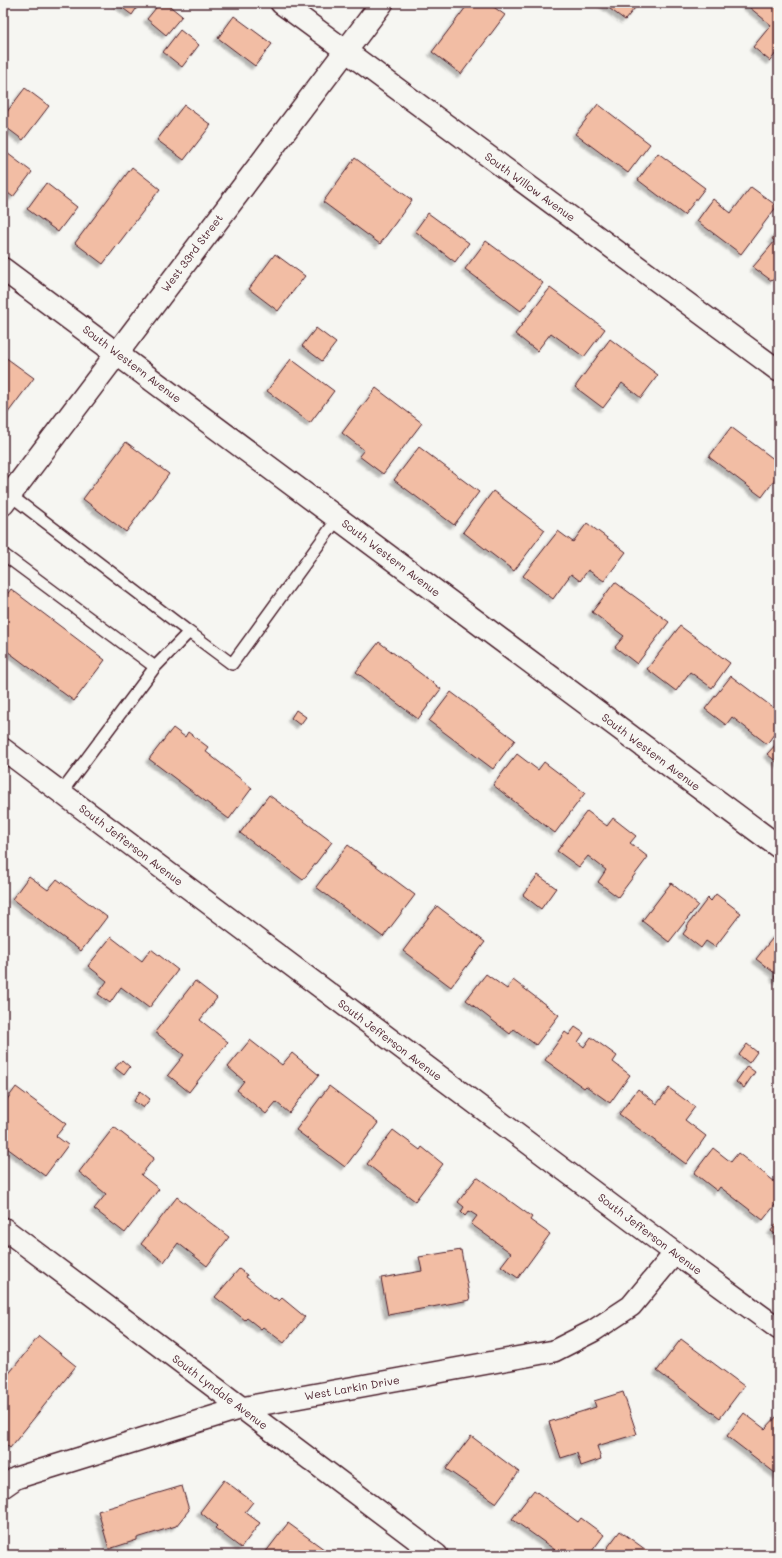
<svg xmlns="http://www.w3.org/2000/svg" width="782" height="1558" viewBox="0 0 782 1558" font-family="Mali,sans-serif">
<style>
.building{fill:#f2bda4;stroke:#4a1f2b;filter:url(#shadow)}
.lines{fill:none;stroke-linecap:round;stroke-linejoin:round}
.lane-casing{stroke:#4a1f2b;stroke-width:14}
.street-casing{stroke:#4a1f2b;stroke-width:24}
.secondary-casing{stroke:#4a1f2b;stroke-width:25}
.lane{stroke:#f6f6f2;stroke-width:11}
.street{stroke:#f6f6f2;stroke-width:21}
.secondary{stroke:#f6f6f2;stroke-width:22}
.labels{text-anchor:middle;stroke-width:3;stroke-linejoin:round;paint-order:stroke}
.street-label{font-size:11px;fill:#4a1f2b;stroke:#f6f6f2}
</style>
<defs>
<filter id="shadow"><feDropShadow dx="-3.5" dy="3.5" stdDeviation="1" flood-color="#0004"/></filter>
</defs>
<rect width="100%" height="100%" fill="#f6f6f2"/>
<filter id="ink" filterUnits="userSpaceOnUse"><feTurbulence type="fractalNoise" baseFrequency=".025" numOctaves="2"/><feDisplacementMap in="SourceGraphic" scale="8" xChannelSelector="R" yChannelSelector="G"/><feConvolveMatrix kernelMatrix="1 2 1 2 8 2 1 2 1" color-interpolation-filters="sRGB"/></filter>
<g filter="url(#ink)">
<path class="building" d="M116 3H140L132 15Z
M160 3H166L182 16 166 35 147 19Z
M469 3H488L505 15 461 74 432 52Z
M602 3H639L625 20Z
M744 3H779V49L770 61 753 47 771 25Z
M234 16 272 44 255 66 218 38Z
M180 30 199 45 182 67 163 52Z
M25 88 49 106 23 140 3 125V117Z
M598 104 650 144 628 173 575 134Z
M184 105 211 125 184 160 157 140Z
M3 150 32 172 13 197 3 189Z
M658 153 705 188 684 215 638 180Z
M355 158 412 200 380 244 323 202Z
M132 167 160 189 103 264 75 243Z
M46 183 77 207 58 232 27 209Z
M751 187 777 206 741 254 697 221 713 199 731 213Z
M428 213 469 243 455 262 415 231Z
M779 229V272L772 281 753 267 775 241 772 239Z
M486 241 543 283 521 311 465 269Z
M275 254 305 276 278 311 249 289Z
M550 288 605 329 584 357 551 333 537 351 515 334Z
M316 328 336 343 322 361 302 346Z
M610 339 658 375 641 398 622 383 603 408 575 387Z
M5 357 34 378 7 414 3 411V360Z
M291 359 334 391 310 423 267 391Z
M376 388 422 423 383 474 359 456 364 450 342 433Z
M731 427 779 463V474L762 497 709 457Z
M126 442 169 474 126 532 83 499Z
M419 447 479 492 454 525 394 480Z
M493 491 545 530 514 571 463 532Z
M587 523 626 552 604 581 588 570 580 581 571 574 553 599 523 576 558 531 573 542Z
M615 582 669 622 637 664 615 647 624 636 592 612Z
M11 589 105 660 74 701 3 648V600Z
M680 626 730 663 712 688 690 672 676 691 647 669Z
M379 642 441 689 418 719 356 672Z
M731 676 779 712V727L767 744 732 717 726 725 705 709Z
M451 692 515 740 493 769 429 721Z
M296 710 306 717 300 725 291 718Z
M173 728 185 737 188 732 208 747 205 751 252 788 229 819 149 759Z
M779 741V764L767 754Z
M517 754 538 770 544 762 585 793 555 833 493 785Z
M269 795 332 842 303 880 240 833Z
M587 811 607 826 613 818 636 836 630 843 648 857 618 897 598 882 606 870 588 856 579 867 557 851Z
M348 845 415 895 383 937 316 887Z
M538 875 556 888 541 909 523 895Z
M29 876 48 890 57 879 107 917 81 951 12 899Z
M671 883 698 905 669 942 642 921Z
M716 894 741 913 715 947 706 941 701 948 683 934 688 927 687 926 708 898 711 901Z
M437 906 485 942 451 987 403 951Z
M776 934 779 936V980L774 977 776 974 756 959Z
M111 937 142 961 151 949 178 970 149 1008 121 987 110 1003 98 994 107 981 88 966Z
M486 974 507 989 513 980 559 1015 536 1045 514 1029 510 1034 466 1000Z
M195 981 217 998 200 1020 228 1042 189 1092 168 1075 184 1055 155 1032Z
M575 1027 584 1033 578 1042 584 1047 591 1037 617 1056 613 1062 630 1075 610 1103 586 1086 584 1088 545 1060 565 1032 569 1035Z
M250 1040 282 1065 292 1053 319 1075 289 1113 276 1102 266 1114 237 1090 244 1081 228 1067Z
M747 1044 757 1052 749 1063 739 1055Z
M122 1060 130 1067 124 1075 115 1068Z
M747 1066 755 1072 744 1088 736 1082Z
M329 1086 378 1123 345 1167 296 1130Z
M16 1087 66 1124 56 1136 68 1145 45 1176 3 1145V1105Z
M669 1088 695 1107 685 1120 706 1136 686 1164 619 1114 638 1089 657 1104Z
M140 1091 150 1099 143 1108 134 1101Z
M114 1127 154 1158 141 1175 159 1189 125 1233 94 1209 106 1194 79 1172Z
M393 1130 420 1150 422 1147 443 1164 415 1201 367 1164Z
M713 1148 731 1162 738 1153 779 1185V1200L763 1220 720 1187 717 1191 694 1173Z
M477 1177 532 1217 530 1220 550 1234 518 1278 501 1266 511 1253 471 1224 477 1216 469 1211 465 1216 461 1212 464 1207 458 1202Z
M177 1197 229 1237 207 1266 178 1243 164 1262 141 1244Z
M779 1220V1237L771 1231Z
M461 1250 470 1300 388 1315 381 1278 422 1271 419 1257Z
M239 1269 247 1275 246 1277 274 1299 275 1298 279 1301 282 1298 305 1317 284 1343 263 1327 261 1329 247 1318 245 1320 215 1297Z
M39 1336 76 1366 10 1448 3 1442V1381Z
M681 1339 744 1386 720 1418 657 1371Z
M623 1392 637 1434 597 1446 601 1459 581 1466 577 1453 561 1458 549 1422 596 1407 594 1401Z
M744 1413 765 1429 779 1414V1476L727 1436Z
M471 1436 519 1472 496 1503 446 1469Z
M224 1480 253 1502 245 1512 260 1523 241 1548 215 1528 217 1526 200 1512Z
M182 1486 189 1510 176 1526 137 1538V1540L109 1549 98 1511Z
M534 1490 578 1522 581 1518 604 1535 589 1555H568L564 1552 562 1555 512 1519Z
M288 1523 332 1555H268L265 1553Z
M620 1531 653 1555H602Z"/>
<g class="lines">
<g class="lane-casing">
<path id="lane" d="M10 495 189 632
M3 554 155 667
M61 793 155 667 189 632 232 664 338 518"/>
</g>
<g class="street-casing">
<path id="street" d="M281 3 779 371
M3 749 675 1253 779 1329
M3 1228 437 1555
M3 1487 16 1478 241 1408 554 1351 593 1331 631 1306 675 1253"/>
</g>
<g class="secondary-casing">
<path id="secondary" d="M3 269 779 847
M3 504 382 3"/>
</g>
<use href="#lane" class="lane"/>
<use href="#street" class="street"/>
<use href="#secondary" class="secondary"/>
</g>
</g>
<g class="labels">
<g class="street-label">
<text transform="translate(530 187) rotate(36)" y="4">South Willow Avenue</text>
<text transform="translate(192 253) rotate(-53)" y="4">West 33rd Street</text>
<text transform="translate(132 364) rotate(37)" y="4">South Western Avenue</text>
<text transform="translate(391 558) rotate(37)" y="4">South Western Avenue</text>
<text transform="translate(651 752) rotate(37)" y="4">South Western Avenue</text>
<text transform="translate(131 845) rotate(37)" y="4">South Jefferson Avenue</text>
<text transform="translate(390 1040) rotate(37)" y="4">South Jefferson Avenue</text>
<text transform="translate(650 1234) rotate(37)" y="4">South Jefferson Avenue</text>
<text transform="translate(352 1388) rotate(-10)" y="4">West Larkin Drive</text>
<text transform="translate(220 1392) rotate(37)" y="4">South Lyndale Avenue</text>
</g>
</g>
<rect width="782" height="1558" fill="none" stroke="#f6f6f2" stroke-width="16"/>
<rect x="8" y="8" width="766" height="1542" fill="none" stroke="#4a1f2b" stroke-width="1.5" filter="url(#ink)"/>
</svg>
